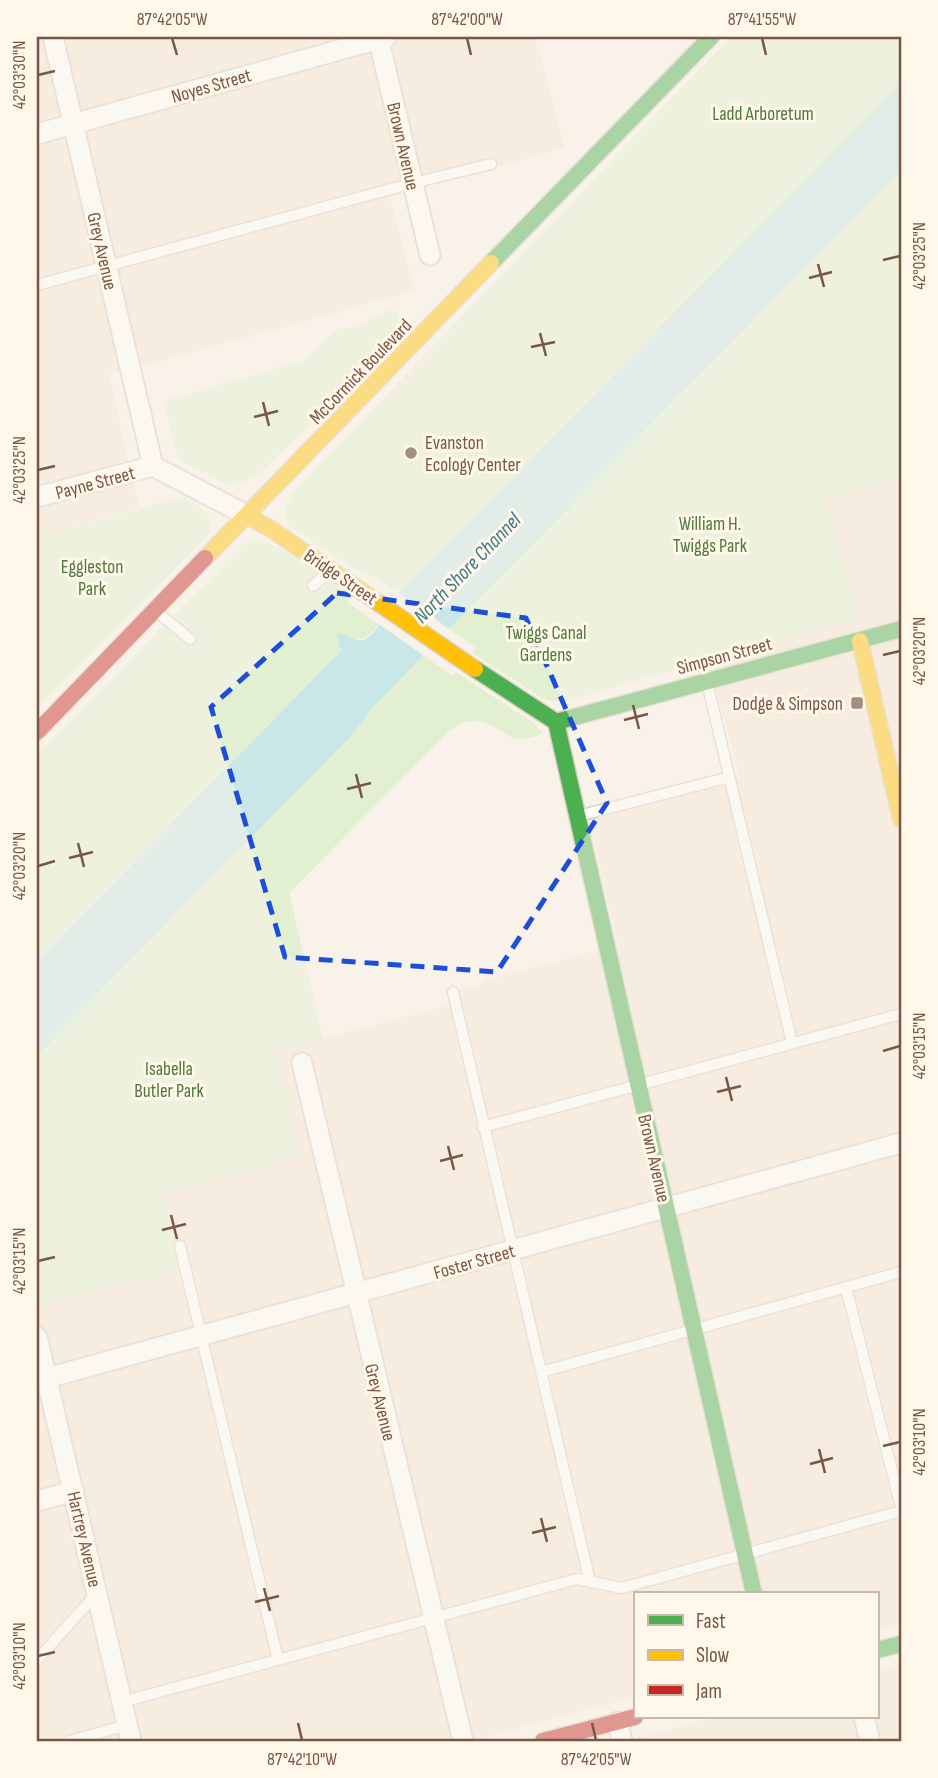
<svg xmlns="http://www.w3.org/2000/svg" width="938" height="1778" viewBox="0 0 938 1778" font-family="'Sofia Sans Condensed',sans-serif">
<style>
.residential{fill:#f4e7d8}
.green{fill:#e3efd1}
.water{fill:#c9e7e9}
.pier{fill:#f8f2e8}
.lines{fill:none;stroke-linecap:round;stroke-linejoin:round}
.lane-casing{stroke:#d9cfc6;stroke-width:13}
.street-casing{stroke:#d9cfc6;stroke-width:23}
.fast-casing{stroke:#d9cec4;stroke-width:19}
.slow-casing{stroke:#d9cec4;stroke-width:19}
.jam-casing{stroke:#d9cec4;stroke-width:19}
.lane{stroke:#fefdfc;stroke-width:10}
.street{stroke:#fefdfc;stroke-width:19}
.fast{stroke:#4caf50;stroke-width:16}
.slow{stroke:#ffc107;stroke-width:16}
.jam{stroke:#c62828;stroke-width:16}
.marked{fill:none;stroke:#1d4ed8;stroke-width:5;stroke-dasharray:14 9;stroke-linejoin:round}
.ticks{fill:none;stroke:#785746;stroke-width:2.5}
.poi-dot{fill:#a58d7f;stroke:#fff7ea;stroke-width:2.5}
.labels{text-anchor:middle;stroke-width:6;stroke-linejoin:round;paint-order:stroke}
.street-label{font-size:19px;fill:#785746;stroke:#fff7ea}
.park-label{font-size:19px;fill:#4d793b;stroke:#fff7ea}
.poi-label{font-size:19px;fill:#785746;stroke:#fff7ea;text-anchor:start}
.water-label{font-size:21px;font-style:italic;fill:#3b7a86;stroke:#fff7ea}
.neatline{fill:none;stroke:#785746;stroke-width:2.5}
.ticks-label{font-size:18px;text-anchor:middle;fill:#785746}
</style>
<rect width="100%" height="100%" fill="#f8f2e8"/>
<path class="residential" d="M37 37H535L565 148 389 196 415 291 109 375 139 508 37 536Z
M901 478V1624L877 1630V1594H635V1697L472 1741H37V1305L181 1270 163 1194 299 1157 275 1050 455 1004 453 992 486 982V980L618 945 589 818 740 778 708 659 858 617 825 499Z
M901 1665V1741H626L715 1717H877V1672Z"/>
<path class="green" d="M731 37H901V82L399 593 373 575 369 578 290 527C280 515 286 504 294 491Z
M901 172V478L825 500 859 617 567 701H551L542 698 473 653 476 648 449 629Z
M392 309 409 328 260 473 244 482 228 485 179 460 164 401 304 360 339 328H353Z
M183 497C198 506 217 513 209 534L37 709V536Z
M254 540C278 540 330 582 352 597L347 602 379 624C362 643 360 641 337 637L341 651 37 961V755L243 545Z
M423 655 452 676 456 672 534 723 543 734C534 736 524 740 515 738 509 737 505 733 500 730 481 717 467 718 449 731L289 893 323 1038 275 1050 299 1157 163 1194 181 1270 37 1305V1056L353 734 371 709Z"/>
<path class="water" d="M901 82V172L449 629 371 709 353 734 37 1056V961L341 651 337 636 340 633C346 636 356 641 363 640 375 637 392 604 399 593Z"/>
<path class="pier" d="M396 591 452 631 426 657 376 622Z"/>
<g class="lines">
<g class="lane-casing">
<path id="lane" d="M37 285 413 183 491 164
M313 586 328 572
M156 611 190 639
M707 682 792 1043
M578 816 730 777
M453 992 590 1582
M483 1127 901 1014
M180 1246 278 1660
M846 1287 901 1507
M541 1372 901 1272
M37 1660 97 1593
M122 1702 577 1579 622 1588 901 1511
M70 1741 127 1725"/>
</g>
<g class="street-casing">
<path id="street" d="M53 37 153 466
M378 37 430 255
M37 134 386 37
M153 466 248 516
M37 497 153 466
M302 1063 463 1741
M37 1337 131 1741
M47 1378 901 1143
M37 1501 74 1491
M864 1717 870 1741
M618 1722 622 1741"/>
</g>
<g class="fast-casing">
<path id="fast" d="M491 263 711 37
M475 669 556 722
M556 722 754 1594
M556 722 901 629
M877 1650 901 1644"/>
</g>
<g class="slow-casing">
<path id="slow" d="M248 516 271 529 475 669
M205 558 491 263
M860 641 901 819"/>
</g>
<g class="jam-casing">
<path id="jam" d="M37 732 205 558
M543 1741 635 1717"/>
</g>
<use href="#lane" class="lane"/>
<use href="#street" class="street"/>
<use href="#fast" class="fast"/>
<use href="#slow" class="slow"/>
<use href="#jam" class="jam"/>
</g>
<path d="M0 0H938V1778H0ZM337 593 526 618 607 803 497 972 285 957 211 707Z" fill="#f8f2e8" fill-opacity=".55" fill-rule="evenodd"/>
<path class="marked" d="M337 593 526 618 607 803 497 972 285 957 211 707Z"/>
<path class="ticks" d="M172 38 177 55M467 38 471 55M762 38 766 55M38 75 55 71M883 260 900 256M818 264 824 287M809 278 832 272M540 333 546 356M531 347 555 342M263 402 269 426M254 417 278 411M38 470 55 466M883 655 900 651M633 705 639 729M624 720 648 714M356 774 362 798M347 789 371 783M78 843 84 867M69 858 93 852M38 866 55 861M883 1051 900 1046M726 1077 732 1101M717 1092 741 1086M448 1146 454 1170M440 1161 463 1155M171 1215 177 1239M162 1230 186 1224M38 1261 55 1257M883 1446 900 1442M819 1449 825 1473M810 1464 833 1458M541 1518 547 1542M532 1533 556 1527M264 1588 270 1611M255 1602 279 1596M38 1656 55 1652M298 1723 302 1740M592 1723 596 1740"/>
<g class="poi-dot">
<circle cx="411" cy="453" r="7"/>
<rect x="850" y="696" width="14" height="14" rx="3.5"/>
</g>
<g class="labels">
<g class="street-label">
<text transform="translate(211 85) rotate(-16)" y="7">Noyes Street</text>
<text transform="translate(404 146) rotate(77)" y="7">Brown Avenue</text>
<text transform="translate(103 251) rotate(77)" y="7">Grey Avenue</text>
<text transform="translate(360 371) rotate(-46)" y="7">McCormick Boulevard</text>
<text transform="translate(95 482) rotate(-15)" y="7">Payne Street</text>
<text transform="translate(341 576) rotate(34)" y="7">Bridge Street</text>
<text transform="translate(724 655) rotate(-15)" y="7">Simpson Street</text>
<text transform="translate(655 1158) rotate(77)" y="7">Brown Avenue</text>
<text transform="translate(474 1261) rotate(-16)" y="7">Foster Street</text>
<text transform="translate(381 1402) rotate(76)" y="7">Grey Avenue</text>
<text transform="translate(85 1539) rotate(77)" y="7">Hartrey Avenue</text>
</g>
<g class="park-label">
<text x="763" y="120">Ladd Arboretum</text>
<text x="710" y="530">William H.<tspan x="710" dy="22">Twiggs Park</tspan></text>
<text x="92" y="573">Eggleston<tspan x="92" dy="22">Park</tspan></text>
<text x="546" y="639">Twiggs Canal<tspan x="546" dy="22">Gardens</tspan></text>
<text x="169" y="1075">Isabella<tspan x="169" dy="22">Butler Park</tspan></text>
</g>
<g class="poi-label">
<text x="425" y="449">Evanston<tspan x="425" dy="22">Ecology Center</tspan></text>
<text x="843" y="710" text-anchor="end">Dodge &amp; Simpson</text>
</g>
<g class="water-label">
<text transform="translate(467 568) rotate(-46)" y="7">North Shore Channel</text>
</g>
</g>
<rect width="938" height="1778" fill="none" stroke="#fff7ea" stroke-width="77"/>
<rect x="634" y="1592" width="245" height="126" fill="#fff7ea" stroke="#c9b7a8" stroke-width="2"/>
<rect x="648" y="1615" width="35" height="10" fill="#4caf50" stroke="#c9b7a8" stroke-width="2"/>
<text x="696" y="1628" font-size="21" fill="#785746">Fast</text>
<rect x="648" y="1650" width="35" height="10" fill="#ffc107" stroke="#c9b7a8" stroke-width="2"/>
<text x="696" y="1662" font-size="21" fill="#785746">Slow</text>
<rect x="648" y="1685" width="35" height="10" fill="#c62828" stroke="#c9b7a8" stroke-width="2"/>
<text x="696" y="1698" font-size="21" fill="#785746">Jam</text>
<rect x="38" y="38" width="862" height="1702" class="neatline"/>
<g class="ticks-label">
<text x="172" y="25">87°42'05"W</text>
<text x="467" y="25">87°42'00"W</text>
<text x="762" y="25">87°41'55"W</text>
<text transform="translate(19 75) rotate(-90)" y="6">42°03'30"N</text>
<text transform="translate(919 256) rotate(-90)" y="6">42°03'25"N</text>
<text transform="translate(19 470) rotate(-90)" y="6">42°03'25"N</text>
<text transform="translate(919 651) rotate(-90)" y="6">42°03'20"N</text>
<text transform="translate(19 866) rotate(-90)" y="6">42°03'20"N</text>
<text transform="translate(919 1046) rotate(-90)" y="6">42°03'15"N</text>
<text transform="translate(19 1261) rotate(-90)" y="6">42°03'15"N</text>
<text transform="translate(919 1442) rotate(-90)" y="6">42°03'10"N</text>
<text transform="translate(19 1656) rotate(-90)" y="6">42°03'10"N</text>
<text x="302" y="1765">87°42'10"W</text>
<text x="596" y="1765">87°42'05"W</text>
</g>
</svg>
